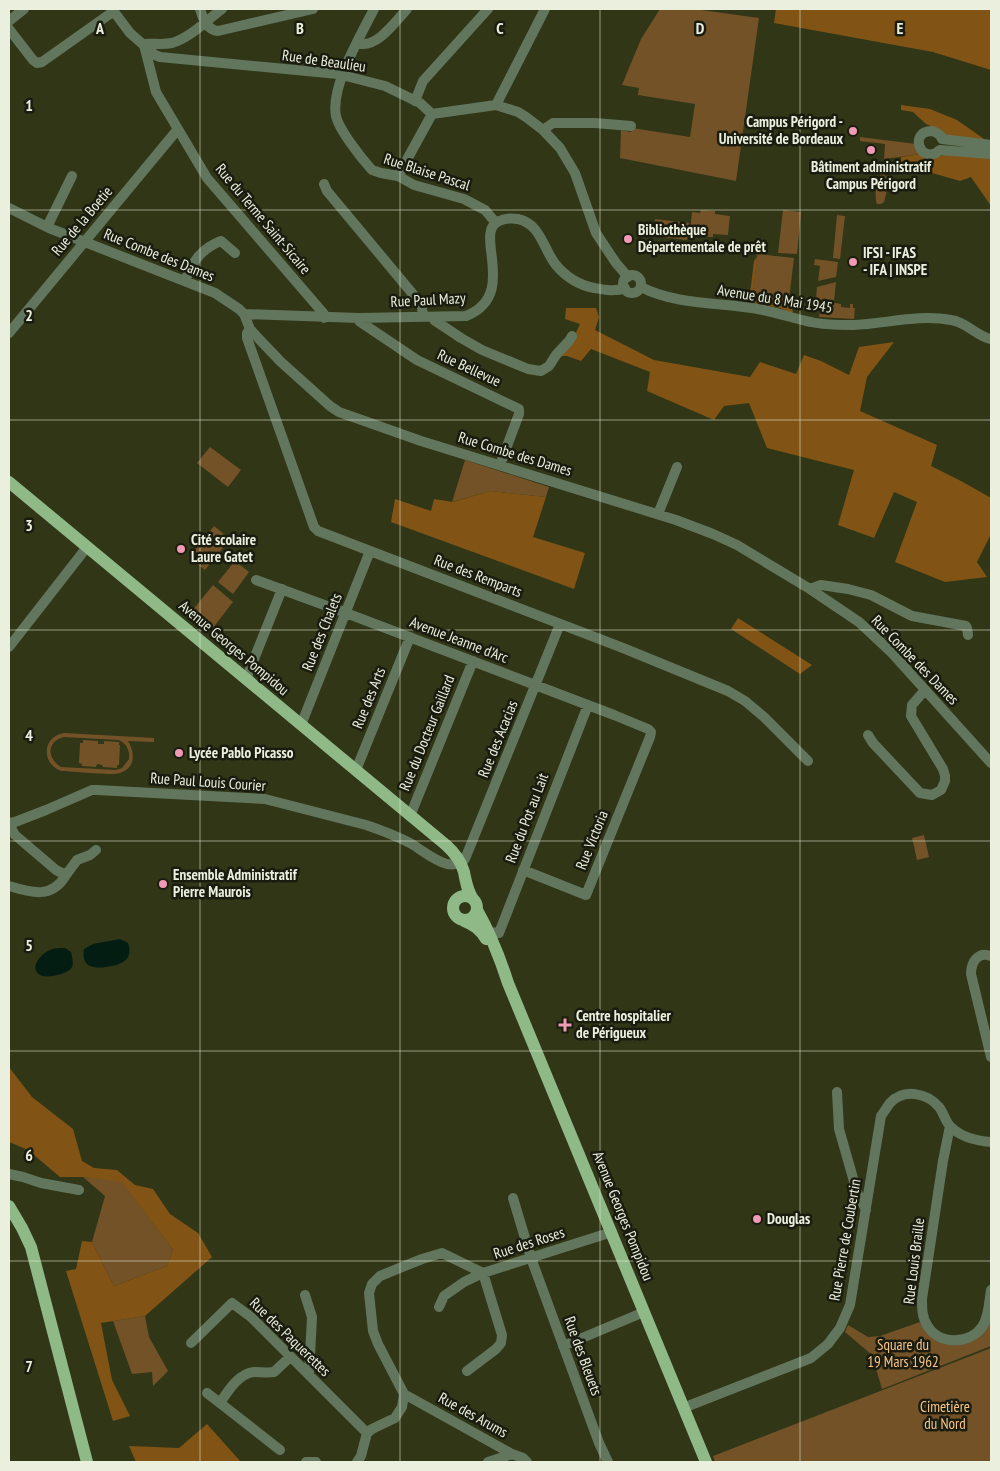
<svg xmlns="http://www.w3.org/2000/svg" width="1000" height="1471" viewBox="0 0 1000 1471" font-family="'PT Sans Narrow',sans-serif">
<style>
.green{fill:#735228;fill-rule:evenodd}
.forest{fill:#815415}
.water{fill:#041d13}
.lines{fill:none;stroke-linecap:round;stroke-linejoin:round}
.minor{stroke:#62765e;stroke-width:10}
.major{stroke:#90b988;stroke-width:12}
.grid{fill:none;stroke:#ebefdd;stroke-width:1;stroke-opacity:0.55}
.poi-dot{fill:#f09ab5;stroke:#191c0f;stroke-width:2}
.labels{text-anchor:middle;stroke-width:5;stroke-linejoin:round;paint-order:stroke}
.street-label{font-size:15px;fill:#ebefdd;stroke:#191c0f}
.poi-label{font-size:15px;font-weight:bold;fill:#ebefdd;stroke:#191c0f;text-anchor:start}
.park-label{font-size:15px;fill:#fbc586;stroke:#191c0f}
.grid-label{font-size:16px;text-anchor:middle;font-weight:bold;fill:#ebefdd;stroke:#191c0f;stroke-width:5;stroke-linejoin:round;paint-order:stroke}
</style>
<rect width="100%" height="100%" fill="#313617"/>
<path class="green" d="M660 9H694L759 18 736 181 620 158 621 130 631 132 632 128 690 137 695 104 638 95 639 88 622 85 641 39Z
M860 137 916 144 921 154 884 159 885 144 860 141Z
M881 174H884C891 182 886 193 884 202L881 204H877C874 197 876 180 881 174Z
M701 210 715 211V214L730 216 728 235 713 234V237L698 236V232L690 231 692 212 700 213Z
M783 210 801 212 797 254 778 253Z
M837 215 845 216 840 259 833 258Z
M655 219 689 223 687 240 653 236Z
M757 254 794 258 789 299 753 296Z
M815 259 838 262 836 277 818 281 820 266 814 265Z
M836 282 834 301 816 299 817 287Z
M823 301 841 304V307L850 308V304H853V308H855L854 319 819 317 821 303Z
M210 447 241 470 228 487 197 463Z
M465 460 549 487 546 497 490 491 452 502Z
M214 526 230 539 205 570 189 558Z
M235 561 249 572 233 594 218 582Z
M213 585 233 602 212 629 191 612Z
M64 733 154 738V742L128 741C135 752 136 768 120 773 112 776 73 771 61 771 41 763 42 737 64 733ZM64 737 119 740C127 744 130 751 129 759L122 768 116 770 61 767C46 758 47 741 64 737Z
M83 740 98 741V744H104V741L119 742V745H120L119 765H117V768L103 767 102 765 97 764 96 767 82 766V764L79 763 80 743H83Z
M924 835 929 857 917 860 912 838Z
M83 1177 122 1181 173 1250 167 1266 114 1286 92 1242 105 1196Z
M145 1316 149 1337 168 1371 153 1386 152 1372 132 1374 113 1321Z
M920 1322C928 1337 936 1338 952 1342L989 1323H991V1346L882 1389 872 1355 845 1332 848 1325 868 1337 880 1336Z
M991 1348V1462H715L713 1456Z"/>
<path class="forest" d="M776 9H991V70L933 52 774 23Z
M901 105 930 109 957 120 987 141 944 135 937 129 926 124 913 112 901 110Z
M921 154 934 158 947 154 991 158V206L971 177 960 181 901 164V157Z
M756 258H757L753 295 789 299 793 312H788L780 308 749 302 754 261Z
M566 308H596L599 317 595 330 654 360 750 377 760 362 796 374 804 355 821 361 849 375 859 347 894 342 867 377 860 411 937 445 931 466 961 481 991 498V534L977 562 987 577 945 582 895 562 917 502 894 492 874 538 838 525 854 470 767 448 749 403 724 406 714 420 647 391 650 372 591 349 581 361 567 356H558L572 341 580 324 565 319Z
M490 491 546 497 533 537 585 553 574 589 391 522 395 499 431 511 434 499 453 502Z
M738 618 812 665 800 674 731 629Z
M9 1067 32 1097 73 1129 82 1161 94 1168 117 1170 135 1185 153 1189 170 1214 198 1233 212 1257 145 1316 101 1323 112 1380 130 1416 113 1421 66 1271 76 1269 82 1241 92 1242 114 1286 167 1266 173 1250 122 1182 83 1177H60L28 1150 9 1142Z
M207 1424 241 1462H136L129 1446 179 1448Z"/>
<path class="water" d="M120 939 128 943C134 961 120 965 106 967 92 969 81 966 84 949L93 944Z
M60 948H65L71 952C72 957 74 963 72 967 69 974 46 979 40 975 29 968 40 955 48 951 51 949 56 948 60 948Z"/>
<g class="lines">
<path class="minor" d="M112 9 130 33 155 55 160 57 338 74 385 86 420 103 432 114 496 105
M200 9C203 19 207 30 218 31L313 9
M374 9C361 35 330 87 336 116 339 130 362 159 372 170L381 173 398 176 414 185 464 199 485 210 496 223
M9 21 24 9
M9 29 33 60 37 63 42 62 114 11
M357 43C376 50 396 21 407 9
M144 44C153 43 162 45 172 43 190 38 207 20 222 9
M144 45 156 92 207 178 324 314V318
M415 101 423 81 488 9
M496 105 518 112 526 117 543 130 560 148 575 173 596 233 616 263 628 277
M496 105 545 9
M543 130 553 123H595L631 126
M991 145 942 139 940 135 933 131C907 130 921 167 940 150L991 154
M398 176 432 114
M324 184 327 191 417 299 422 307 423 317
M9 208 49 228 215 293 239 309 244 314 250 329 259 339 281 362 330 406 339 412 421 441 676 520 713 534 737 545 810 589 859 622 891 652 991 763
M47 227 72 176
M623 284a9 9 0 1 1 18 0a9 9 0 1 1-18 0Z
M185 281C192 262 202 248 221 241L235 253
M641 287C678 306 723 302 763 310 779 313 795 319 811 322 824 325 839 325 853 325 885 324 918 314 951 320 967 322 976 336 991 339
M244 314 359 318 466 316C520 294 472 232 499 221 505 218 512 218 518 219 541 224 543 249 556 265 566 277 579 285 594 288 605 290 615 292 625 288
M434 317V320L461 338 482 350 528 369 541 371 549 366 556 355 569 341 572 336
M359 318V321L417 360 519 409V414L500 465
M250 329 247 333V338L314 527 318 531 623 648 728 691 745 701 764 717 808 761
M9 333 178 129
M658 514 677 467
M256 580 346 613 614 715 648 729 651 732 650 737 586 895 523 870
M810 589 821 585 848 589 871 595 912 616 966 626 967 628 968 635
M9 647 87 547
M246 679 282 589
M301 725 370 551
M868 735 873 743 920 793 932 795 941 790 945 781V776L943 769 911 716 912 705 925 690
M356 770 410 637
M410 816 473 661
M9 823 15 822 46 810 92 790H97L265 799 366 825C381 830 396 836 410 843 422 850 434 861 447 864 454 865 461 864 465 859L560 624
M66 875 77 860 90 855 96 850
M9 886C32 893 52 899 66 875L56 870 15 835 10 826 11 823
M489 932 499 933 588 705
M991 956C978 951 971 962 971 974L991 1057
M837 1092 839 1129 857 1192 866 1210
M950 1126 943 1161 922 1299C922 1308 922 1317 927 1325 938 1345 969 1345 982 1327 989 1317 989 1302 991 1290
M9 1174 23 1177 41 1183 79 1190
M513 1198 531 1258 599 1443 608 1462
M305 1295 312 1317 309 1375
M439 1307 444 1296 464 1282 483 1273 502 1335 501 1343 496 1349 467 1371
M191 1343 232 1303 251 1317 367 1433
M563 1346 644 1312
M207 1393 220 1403
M404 1394 512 1454 523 1458 527 1462
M683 1408 811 1358 828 1344 840 1328 850 1305 881 1116C884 1112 887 1107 890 1103 904 1088 927 1093 939 1107 944 1113 945 1122 951 1127 961 1137 978 1141 991 1142
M280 1450 220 1403C228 1391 239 1373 254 1372 261 1372 267 1373 274 1372L290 1357
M306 1462H316
M357 1462 361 1456 367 1433 372 1429 395 1418 402 1407 404 1394 378 1344 373 1331 369 1293 372 1284 380 1276 422 1259 442 1253 483 1273 612 1232
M488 1462 512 1454"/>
<path class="major" d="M9 482 446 845C455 853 461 861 464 872 466 882 467 890 473 899
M453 908a12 12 0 1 1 24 0a12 12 0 1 1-24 0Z
M477 910C490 933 500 958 508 983L706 1462
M464 921C474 925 480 929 486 939
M9 1206 22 1228 31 1247 87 1462"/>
</g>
<path class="grid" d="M200 9V1462M400 9V1462M600 9V1462M800 9V1462M9 210H991M9 420H991M9 630H991M9 841H991M9 1051H991M9 1261H991"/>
<g class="poi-dot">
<circle cx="853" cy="131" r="5"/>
<circle cx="871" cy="150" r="5"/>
<circle cx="628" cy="239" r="5"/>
<circle cx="853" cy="262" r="5"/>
<circle cx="181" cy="549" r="5"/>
<circle cx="179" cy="753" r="5"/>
<circle cx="163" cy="884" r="5"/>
<path d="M562.5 1017.5h5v5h5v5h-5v5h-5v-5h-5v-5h5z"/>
<circle cx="757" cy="1219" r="5"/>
</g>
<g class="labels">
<g class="street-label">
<text transform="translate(324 61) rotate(8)" y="5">Rue de Beaulieu</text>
<text transform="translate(427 172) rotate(18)" y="5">Rue Blaise Pascal</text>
<text transform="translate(263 219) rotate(50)" y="5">Rue du Terme Saint-Sicaire</text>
<text transform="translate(82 221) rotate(-50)" y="5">Rue de la Boetie</text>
<text transform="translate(159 255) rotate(22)" y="5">Rue Combe des Dames</text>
<text transform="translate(775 299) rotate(9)" y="5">Avenue du 8 Mai 1945</text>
<text transform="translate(428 300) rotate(-3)" y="5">Rue Paul Mazy</text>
<text transform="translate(469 368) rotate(25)" y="5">Rue Bellevue</text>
<text transform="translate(515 454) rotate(17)" y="5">Rue Combe des Dames</text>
<text transform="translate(478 576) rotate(21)" y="5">Rue des Remparts</text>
<text transform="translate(322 632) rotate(-68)" y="5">Rue des Chalets</text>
<text transform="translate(459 640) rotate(21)" y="5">Avenue Jeanne d'Arc</text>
<text transform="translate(234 648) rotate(40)" y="5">Avenue Georges Pompidou</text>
<text transform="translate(915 660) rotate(46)" y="5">Rue Combe des Dames</text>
<text transform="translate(369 698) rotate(-68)" y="5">Rue des Arts</text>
<text transform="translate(427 733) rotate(-68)" y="5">Rue du Docteur Gaillard</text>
<text transform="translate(498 739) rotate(-68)" y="5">Rue des Acacias</text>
<text transform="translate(208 782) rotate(4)" y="5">Rue Paul Louis Courier</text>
<text transform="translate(527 818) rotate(-69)" y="5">Rue du Pot au Lait</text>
<text transform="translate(592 840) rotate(-68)" y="5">Rue Victoria</text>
<text transform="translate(623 1216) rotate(68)" y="5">Avenue Georges Pompidou</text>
<text transform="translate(845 1240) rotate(-80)" y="5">Rue Pierre de Coubertin</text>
<text transform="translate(529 1243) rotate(-18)" y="5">Rue des Roses</text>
<text transform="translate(914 1261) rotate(-83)" y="5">Rue Louis Braille</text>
<text transform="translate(290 1337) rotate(44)" y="5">Rue des Paquerettes</text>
<text transform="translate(583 1356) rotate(70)" y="5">Rue des Bleuets</text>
<text transform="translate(473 1415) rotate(29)" y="5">Rue des Arums</text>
</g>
<g class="poi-label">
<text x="843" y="127" text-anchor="end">Campus Périgord -<tspan x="843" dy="17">Université de Bordeaux</tspan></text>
<text x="871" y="172" text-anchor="middle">Bâtiment administratif<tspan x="871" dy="17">Campus Périgord</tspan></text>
<text x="638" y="235">Bibliothèque<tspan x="638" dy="17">Départementale de prêt</tspan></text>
<text x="863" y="258">IFSI - IFAS<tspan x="863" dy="17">- IFA | INSPE</tspan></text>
<text x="191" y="545">Cité scolaire<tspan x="191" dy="17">Laure Gatet</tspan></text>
<text x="189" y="758">Lycée Pablo Picasso</text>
<text x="173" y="880">Ensemble Administratif<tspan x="173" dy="17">Pierre Maurois</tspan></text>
<text x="576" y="1021">Centre hospitalier<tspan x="576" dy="17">de Périgueux</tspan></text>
<text x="767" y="1224">Douglas</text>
</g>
<g class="park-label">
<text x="903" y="1350">Square du<tspan x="903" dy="17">19 Mars 1962</tspan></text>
<text x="945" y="1412">Cimetière<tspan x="945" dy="17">du Nord</tspan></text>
</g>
</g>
<g class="grid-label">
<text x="100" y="34">A</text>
<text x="300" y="34">B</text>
<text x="500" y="34">C</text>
<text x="700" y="34">D</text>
<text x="900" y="34">E</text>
<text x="29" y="111">1</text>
<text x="29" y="321">2</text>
<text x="29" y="531">3</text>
<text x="29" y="741">4</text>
<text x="29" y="951">5</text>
<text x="29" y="1161">6</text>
<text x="29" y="1372">7</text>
</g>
<rect width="1000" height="1471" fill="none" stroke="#ebefdd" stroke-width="20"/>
</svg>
